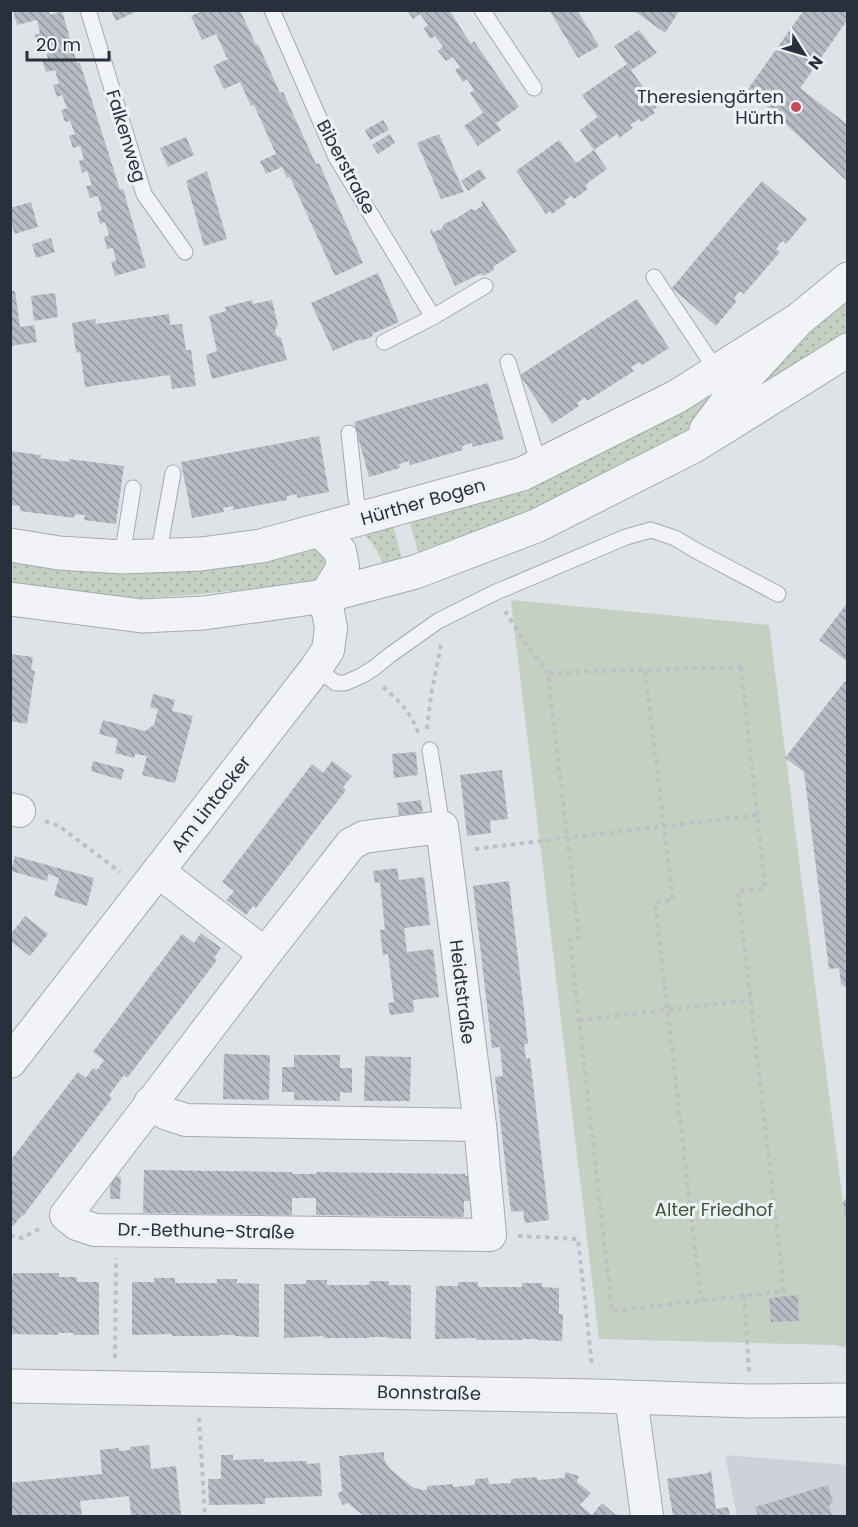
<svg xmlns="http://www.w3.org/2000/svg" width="858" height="1527" viewBox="0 0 858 1527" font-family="Poppins,sans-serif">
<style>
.built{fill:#cdd1d9}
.grass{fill:url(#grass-dots)}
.park{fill:#c4d0c1}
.building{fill:url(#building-back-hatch)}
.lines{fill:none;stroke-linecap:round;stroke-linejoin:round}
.service-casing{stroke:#a5a9b1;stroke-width:17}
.minor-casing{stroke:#a5a9b1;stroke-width:34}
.tertiary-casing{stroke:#a5a9b1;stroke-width:35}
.path{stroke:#bec0c6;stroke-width:4;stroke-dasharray:4.5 4.5;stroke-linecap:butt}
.service{stroke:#f2f3f6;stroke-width:15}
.minor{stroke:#f2f3f6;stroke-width:32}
.tertiary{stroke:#f2f3f6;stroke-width:33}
.poi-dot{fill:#c34e5b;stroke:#eef1f5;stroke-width:2}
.labels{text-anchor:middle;stroke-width:6;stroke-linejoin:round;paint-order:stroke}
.poi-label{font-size:18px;fill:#29303d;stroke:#eef1f5;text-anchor:end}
.street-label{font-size:18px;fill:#29303d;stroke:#eef1f5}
.park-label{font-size:18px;fill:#3d5738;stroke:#eef1f5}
</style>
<defs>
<pattern id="grass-dots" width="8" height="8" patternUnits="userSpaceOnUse" patternTransform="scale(1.5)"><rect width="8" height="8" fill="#c4d0c1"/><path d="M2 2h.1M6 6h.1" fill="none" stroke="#a8b3a7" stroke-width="1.8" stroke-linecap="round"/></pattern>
<pattern id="building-back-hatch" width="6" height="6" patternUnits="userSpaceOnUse" patternTransform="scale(1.5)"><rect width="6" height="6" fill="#b7bbc3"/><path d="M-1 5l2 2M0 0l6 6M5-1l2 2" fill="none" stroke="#9598a0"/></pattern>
</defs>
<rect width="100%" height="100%" fill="#dfe2e7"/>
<path class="built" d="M725 1455 847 1465V1516H737Z"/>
<path class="grass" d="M847 297V337L741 405 781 350Z
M728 372 702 422 664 453 421 562 408 516Z
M392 520 404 567 386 570 376 549 365 535 362 529Z
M314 547C326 555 332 572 316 579 303 585 280 585 266 587 215 593 163 598 111 599 78 599 44 596 11 594L10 553Z"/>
<path class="park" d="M511 600 769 625 847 1235V1348L835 1345 599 1339Z"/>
<path class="building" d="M13 10H48L50 15 62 11 77 63H80L120 190 123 189 146 267 115 276 111 262 116 261 113 248 107 249 104 237 109 235 105 222 100 224 97 212 102 210 98 196 90 198 86 186 92 185 87 171 82 173 79 161 84 159 80 146 73 148 69 136 75 134 70 121 65 122 61 110 67 108 62 95 57 97 53 85 59 84 55 70 46 72 42 60 48 59 44 45 38 47 35 35 40 33 37 20 17 25Z
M111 10H139L116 21Z
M204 10H240L256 45 258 44 280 93 283 92 316 164 319 163 363 263 335 276 290 177 287 178 282 167 266 174 260 161 276 154 254 105 251 106 240 82 224 89 213 66 230 58 229 57 227 58 216 34 202 40 191 16Z
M407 10H449L471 44 474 41 519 107 496 123 501 130 478 146 464 126 483 113 470 93 474 90 467 79 463 82 455 70 460 67 453 57 446 61 438 51 443 47 435 36 430 39 424 28 428 25 420 14 413 19Z
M549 10H577L599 46 578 58Z
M633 10H680L665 33Z
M804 10H848V19L800 88 848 125V182L748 89Z
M639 30 657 53 631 70 657 107 653 110 655 113 641 122 639 119 630 125 633 128 619 138 617 134 594 150 580 130 598 117 582 95 627 64 614 46Z
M383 120 389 130 370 140 365 130Z
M390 134 395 143 378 154 372 145Z
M439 134 464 192 441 199 417 143Z
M186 137 194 155 168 167 160 148Z
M559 140 576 163 594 150 607 169 589 182 585 186 588 189 574 199 571 196 564 201 566 204 552 214 550 211 546 214 516 171Z
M480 169 486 178 468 191 461 181Z
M207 171 227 239 204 246 186 181Z
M762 181 807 219 786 244 782 241 776 249 780 252 744 294 740 291 734 298 737 301 716 326 672 288Z
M483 201 517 251 493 267 494 270 483 276 482 273 455 286 430 231 432 229 433 232 442 229 444 224 457 218 471 209 476 210 483 205 481 202Z
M31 202 38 227 15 234 10 220V208Z
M51 238 55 252 36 258 32 244Z
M378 273 399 322 372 334 373 336 361 341V339L333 351 311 303Z
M10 291H15L20 327 34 325 37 342 10 346Z
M55 293 58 317 34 321 31 296Z
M637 299 669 348 642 365 640 362 631 367 634 371 587 401 585 397 577 403 579 406 552 424 520 375Z
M252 300 253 304 272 300 278 325 275 330 276 335 281 338 287 360 212 379 206 355 217 351 209 316 226 311 225 307Z
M169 314 170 325 182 324 186 350H191L196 386 172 389 170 375 85 387 80 352 76 353 72 323 95 319 96 324Z
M488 383 504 439 473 447 472 443 462 446 463 450 410 465 409 461 399 464 400 468 369 477 354 422Z
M319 436 329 492 297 498V494L287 496V500L233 510V506L223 508 224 512 192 518 181 462Z
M10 451 41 455 40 458 69 462V459L124 466 116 524 84 520 85 515 75 514 74 518 20 511V506L10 505Z
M848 602V662L819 640Z
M10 654 33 657 31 670 35 671 27 724 10 721Z
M845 681 848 683V989L841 984 839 968 829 969 804 772 785 758Z
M153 694 175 700 172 711 193 716 175 783 142 775 147 756 135 754 134 758 115 753 118 739 99 734 103 720 145 731 154 725 158 709 150 707Z
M416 752 418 775 394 778 392 754Z
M93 761 124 769 121 780 91 771Z
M332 761 352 776 343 787 346 790 256 908 253 906 246 915 226 900 234 891 222 882 312 764 323 773Z
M502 770 508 819 490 821 491 833 467 836 460 775Z
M421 800 423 813 399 815 397 803Z
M15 856 94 878 87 906 54 896 59 878 48 874 47 881 11 871Z
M397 868 399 880 424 877 430 925 404 928 407 952 433 949 439 997 413 1000 414 1012 390 1015 388 1003 394 1002 388 954 383 955 380 930H385L380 882 375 883 373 871Z
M509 881 528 1044H524L526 1059 530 1058 549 1220 525 1223 523 1211 511 1212 495 1077 503 1076 500 1047 492 1048 473 886Z
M25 916 48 934 30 956 10 941V935Z
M201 933 221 948 214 958 217 960 127 1078 124 1075 109 1095 112 1098 23 1216 22 1215 13 1226 10 1224V1161L78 1072 86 1078 93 1068 97 1070 104 1060 93 1052 182 934 194 943Z
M224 1054 270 1055 269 1100 223 1099Z
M294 1055H340V1068H352V1093L340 1092V1101L294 1100V1092H282V1067H294Z
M365 1056 411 1057 410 1101H364Z
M144 1170 292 1172V1174H316L317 1172 465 1174V1176H477L476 1201H464V1217L316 1215V1198H292V1215L143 1213Z
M110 1176 121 1177 120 1199H110Z
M848 1196V1225H846L843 1202Z
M13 1273H59V1277H77V1282H99V1335H74V1333H58V1335L12 1334V1332H10V1276H13Z
M154 1278H175V1283H217V1279H237V1283L259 1284V1337L235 1336 234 1335H219V1336H172V1334L132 1335V1282H155Z
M306 1280H327V1285H369V1281H389V1285H411V1339L387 1338V1337H370V1338H324V1336L284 1338V1284H306Z
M458 1282H478V1287H522V1283H542V1287L559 1288V1314H563L562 1341 538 1340V1339H522V1340H476V1338L435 1339 436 1286H458Z
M798 1295 799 1321 771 1322 769 1298Z
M149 1445 151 1469 176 1466 181 1516H131L129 1496 80 1501 82 1516H10V1483L102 1474 100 1450 119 1448V1451L130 1450V1447Z
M384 1452V1459L389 1468 412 1487 422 1490H427V1486L453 1484V1487L475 1485V1479L488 1478 489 1484 511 1483V1479L537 1477 538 1480 564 1478 566 1472 579 1476 577 1482 591 1493 580 1505 592 1515 602 1503 616 1515 618 1514 620 1516H364L348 1503 343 1505 337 1494 342 1491 339 1456Z
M221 1455H233V1460L263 1459 264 1462 307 1461V1464L320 1463 322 1496 265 1498V1504L209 1505 208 1479H221Z
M711 1471 716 1509 728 1507 730 1516H673L667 1479 709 1473 708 1472Z
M828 1485 833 1503 829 1505 832 1515 837 1514V1516H758L755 1507Z"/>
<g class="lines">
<g class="service-casing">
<path id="service" d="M88 10 144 194 185 252
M272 10 336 157 433 317
M482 10 534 88
M654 277 717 371
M384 342 433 317 485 286
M508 362 539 465
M349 433 356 498 362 519
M162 555 161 540 173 473
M122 557 133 488
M316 668 336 683H345L361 676 374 668 390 655 438 621 494 593 626 537 651 530 675 538 695 550 778 594
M430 750 442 827"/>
</g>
<g class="minor-casing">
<path id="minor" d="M10 809 19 811
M442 827 480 1125 490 1235 95 1230 77 1224 66 1215 265 954 351 844 364 837Z
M159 872 265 954
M10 1062 316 668 328 650 331 628 325 596 343 567 340 551 320 531
M150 1103 167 1114 186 1120 480 1125
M631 1397 647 1516"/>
</g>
<g class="tertiary-casing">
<path id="tertiary" d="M706 430 744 379 798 320 848 279
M10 545 59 553 122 557 201 554 261 546 522 474 676 397 798 320
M10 599 142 616 204 613 325 596 415 572 536 526 694 446 848 350
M10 1386 595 1396 750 1401 848 1400"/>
</g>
<path class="path" d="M505 611 526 644 548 673
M741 667 765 888 738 891 784 1291 612 1311 570 939 579 938 548 673Z
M645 671 673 900 655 902 701 1300
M383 687C400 701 412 714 419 735
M427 729 431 695 441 645
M45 821 59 826 120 872
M475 849 757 815
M579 1020 751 1000
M10 1235 22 1238 41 1228
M518 1236 578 1239 592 1366
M744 1295 749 1372
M115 1358 116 1258
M199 1418 205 1516"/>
<use href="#service" class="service"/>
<use href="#minor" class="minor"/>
<use href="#tertiary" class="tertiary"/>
</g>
<circle class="poi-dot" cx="796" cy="107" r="6"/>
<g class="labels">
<g class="poi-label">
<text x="784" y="103">Theresiengärten<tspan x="784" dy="21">Hürth</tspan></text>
</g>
<g class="street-label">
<text transform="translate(126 136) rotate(73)" y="6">Falkenweg</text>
<text transform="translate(346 167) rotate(62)" y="6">Biberstraße</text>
<text transform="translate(423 502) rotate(-16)" y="6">Hürther Bogen</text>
<text transform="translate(211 804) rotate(-52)" y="6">Am Lintacker</text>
<text transform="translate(462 992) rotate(83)" y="6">Heidtstraße</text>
<text transform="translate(206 1231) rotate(1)" y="6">Dr.-Bethune-Straße</text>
<text transform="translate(429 1393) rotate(1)" y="6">Bonnstraße</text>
</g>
<g class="park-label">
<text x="714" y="1216">Alter Friedhof</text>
</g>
</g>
<rect width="858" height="1527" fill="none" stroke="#29303d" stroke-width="24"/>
<g transform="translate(804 54) rotate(127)" stroke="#eef1f5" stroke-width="4.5" paint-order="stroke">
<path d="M0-4.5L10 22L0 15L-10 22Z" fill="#29303d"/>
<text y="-9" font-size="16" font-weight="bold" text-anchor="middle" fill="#29303d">N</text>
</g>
<path d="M27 51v9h82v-9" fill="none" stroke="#29303d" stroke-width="3"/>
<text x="36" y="51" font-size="18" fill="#29303d" stroke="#eef1f5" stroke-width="4.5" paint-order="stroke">20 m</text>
</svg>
